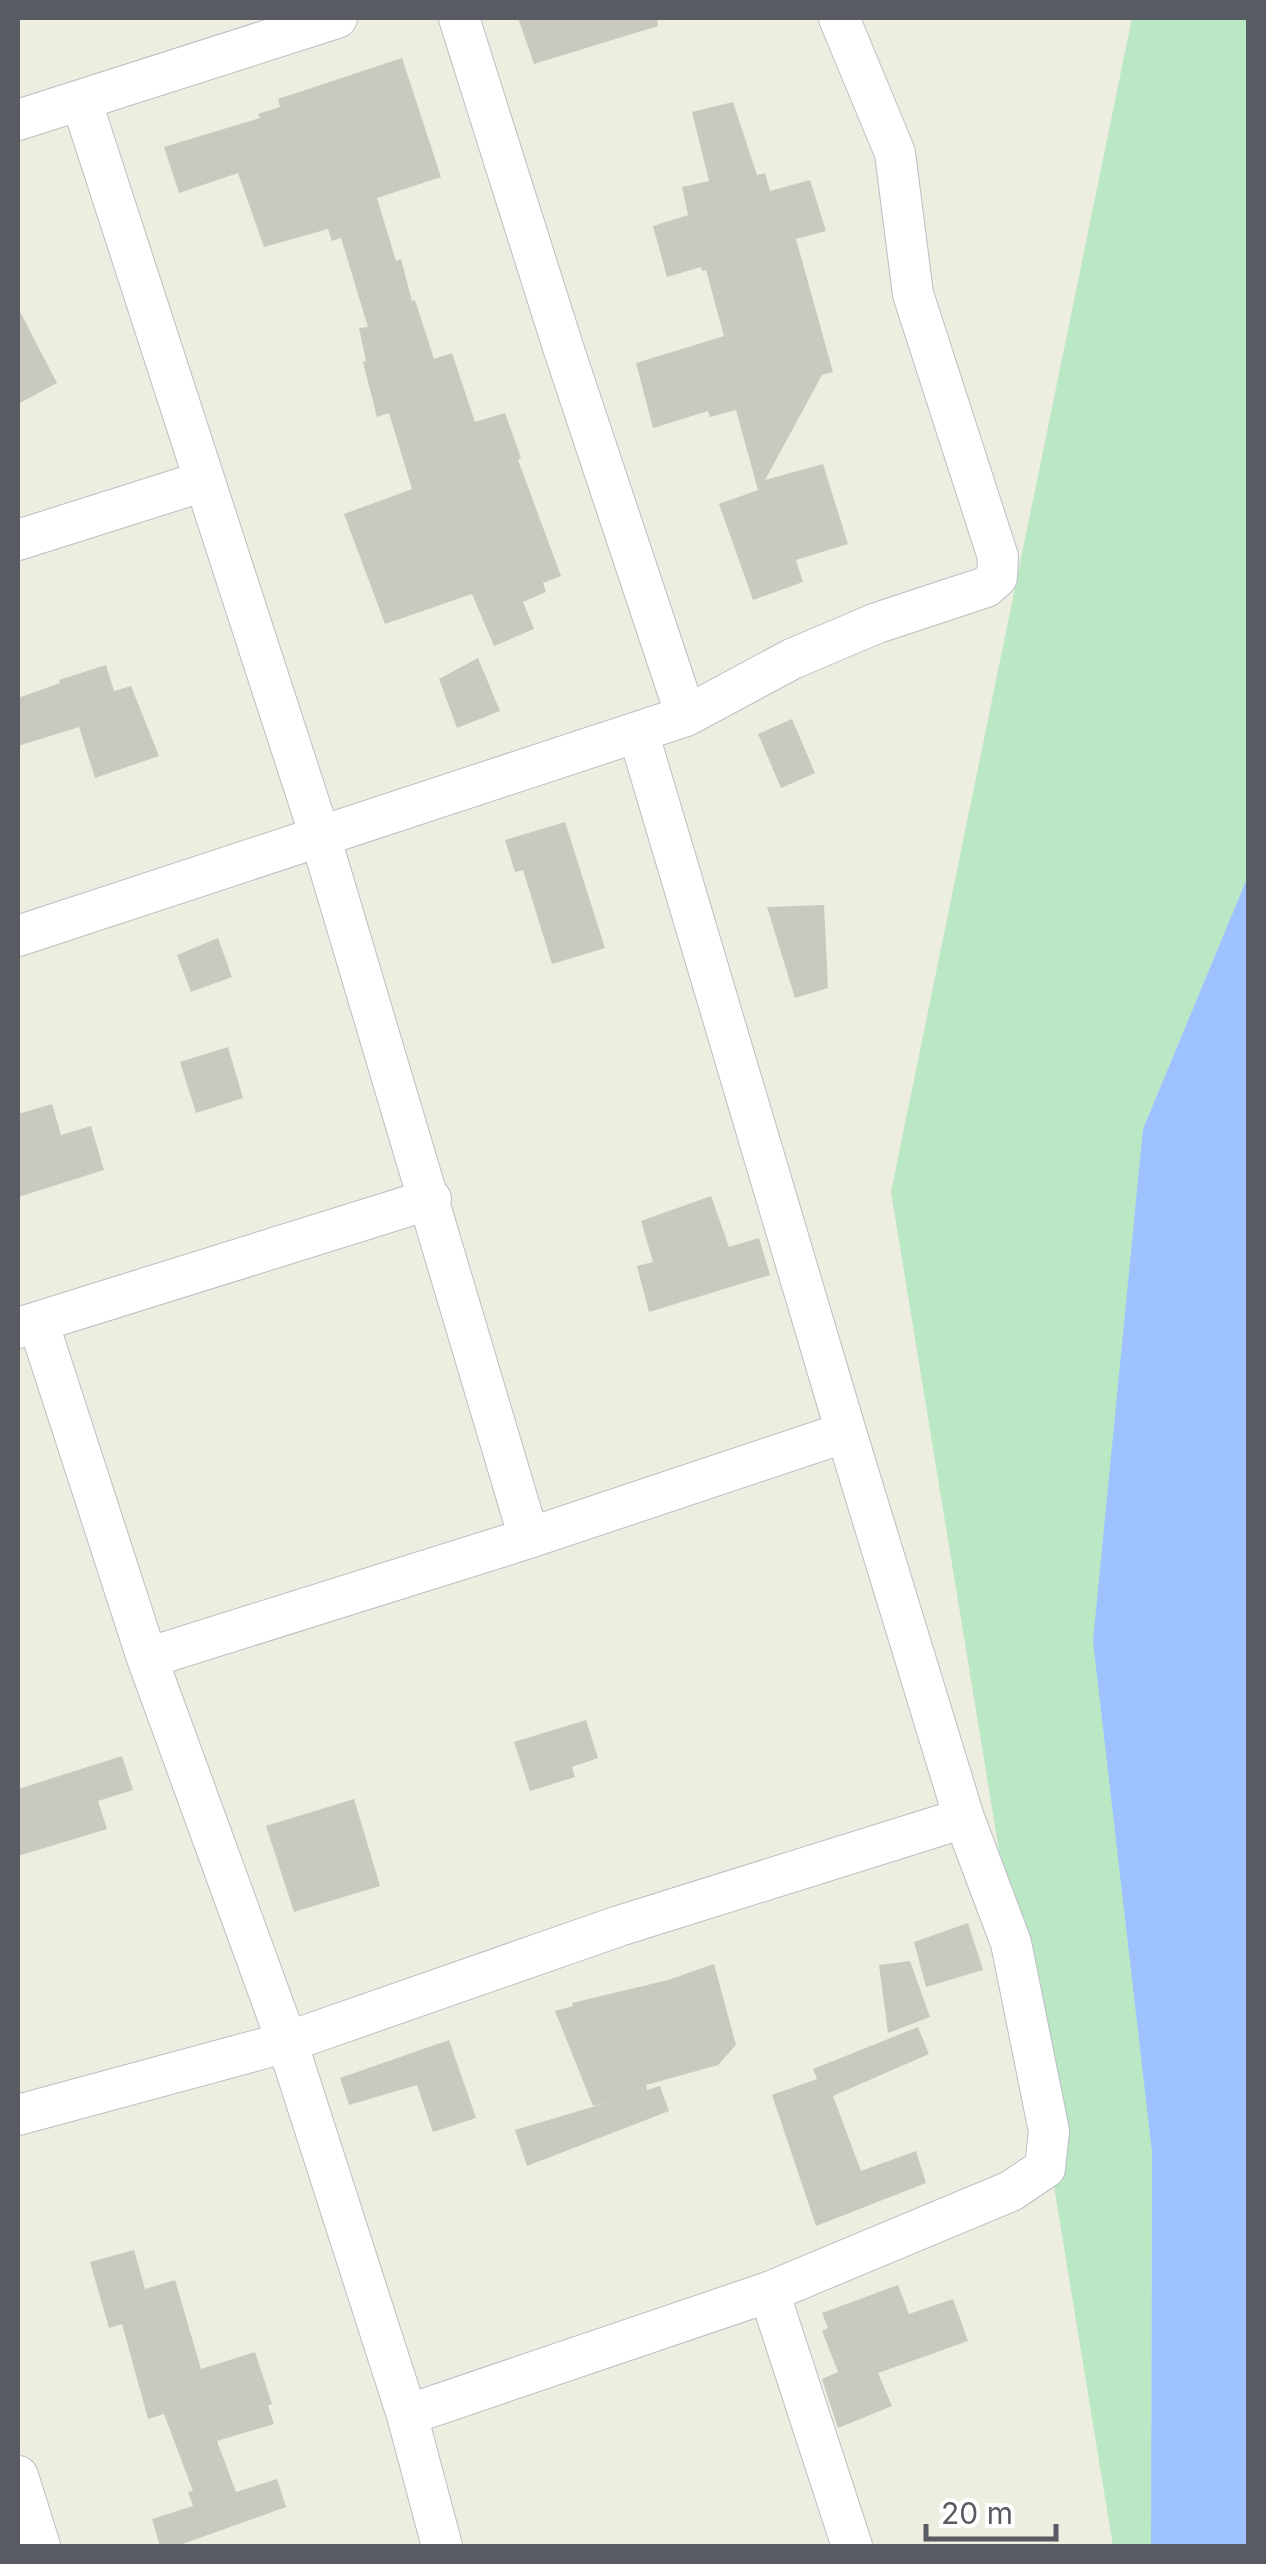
<svg xmlns="http://www.w3.org/2000/svg" width="1266" height="2564" viewBox="0 0 1266 2564" font-family="Inter,sans-serif">
<style>
.green{fill:#bae7c4}
.water{fill:#9ec1ff}
.building{fill:#cac9bf}
.lines{fill:none;stroke-linecap:round;stroke-linejoin:round}
.street-casing{stroke:#bdbec5;stroke-width:42}
.street{stroke:#fff;stroke-width:40}
</style>
<rect width="100%" height="100%" fill="#edede0"/>
<path class="green" d="M1132 18H1248V876L1143 1129 1152 2152 1151 2546H1113L891 1192Z"/>
<path class="water" d="M1248 876V2546H1151L1152 2152 1093 1641 1143 1129Z"/>
<path class="building" d="M518 18H657L658 26 534 64Z
M402 58 441 177 377 198 396 261 401 259 412 301 415 300 434 359 452 353 475 422 505 413 521 458 518 460 561 576 543 583 546 592 523 602 534 629 494 646 472 594 385 624 344 514 412 489 389 413 377 417 363 362 366 361 359 328 368 327 341 238 332 241 328 229 264 247 238 173 179 193 164 147 260 118 258 114 280 107 278 99Z
M733 102 757 175 765 173 770 191 810 180 826 231 796 239 833 372 822 375 765 480 823 464 848 544 796 560 803 582 753 600 719 504 758 490 736 410 710 417 708 411 653 428 636 363 724 336 706 270 702 271 701 267 667 277 653 226 688 215 682 187 709 181 692 112Z
M18 308 57 383 18 404Z
M478 658 500 711 457 728 439 679Z
M106 665 114 691 131 686 159 756 95 778 79 727 18 746V698L60 683 59 680Z
M792 719 815 773 781 788 758 734Z
M565 822 605 948 552 964 523 870 515 872 505 840Z
M824 905 828 988 795 998 767 907Z
M218 938 232 977 191 992 177 955Z
M228 1047 243 1098 196 1113 180 1062Z
M52 1104 61 1135 91 1126 104 1170 18 1197V1114Z
M711 1196 729 1247 759 1238 770 1275 649 1312 637 1266 653 1262 641 1221Z
M586 1720 598 1758 572 1767 575 1777 530 1791 514 1742Z
M122 1756 133 1790 98 1801 107 1829 18 1856V1789Z
M354 1799 380 1886 294 1912 266 1826Z
M968 1923 983 1970 926 1987 914 1942Z
M910 1961 930 2017 888 2033 879 1965Z
M714 1964 736 2045 718 2065 646 2085 647 2090 660 2086 669 2111 527 2166 515 2130 609 2102 593 2106 555 2011 573 2006 572 2003 668 1980Z
M918 2027 929 2054 833 2096 861 2171 916 2151 926 2183 816 2226 772 2095 817 2079 813 2069Z
M449 2040 476 2118 433 2132 417 2085 349 2105 340 2078Z
M134 2250 145 2289 175 2280 201 2369 255 2352 272 2404 268 2406 274 2424 217 2441 236 2492 277 2479 286 2507 177 2546H160L152 2519 193 2506 188 2492 193 2491 164 2414 148 2419 122 2324 109 2328 90 2262Z
M898 2285 909 2314 953 2299 968 2341 878 2373 892 2406 838 2428 822 2379 838 2372 822 2331 828 2328 822 2313Z"/>
<g class="lines">
<g class="street-casing">
<path id="street" d="M459 18 563 347 686 716
M81 100 320 836 529 1538
M18 120 337 18
M18 540 204 481
M18 936 686 716 792 659 877 623 986 587 997 577 998 557 913 294 895 153 839 18
M38 1322 147 1658 287 2042 407 2415 442 2546
M18 1328 431 1199
M147 1658 529 1538 846 1432
M18 2115 287 2042 619 1926 964 1818
M769 2292 852 2546
M407 2415 769 2292 1011 2191 1045 2168 1049 2131 1011 1943 964 1818 846 1432 638 732
M18 2476 40 2546"/>
</g>
<use href="#street" class="street"/>
</g>
<rect width="1266" height="2564" fill="none" stroke="#595b62" stroke-width="40"/>
<path d="M926 2524v15h130v-15" fill="none" stroke="#595b62" stroke-width="5"/>
<text x="941" y="2524" font-size="30" fill="#595b62" stroke="#ffffff" stroke-width="8" paint-order="stroke">20 m</text>
</svg>
